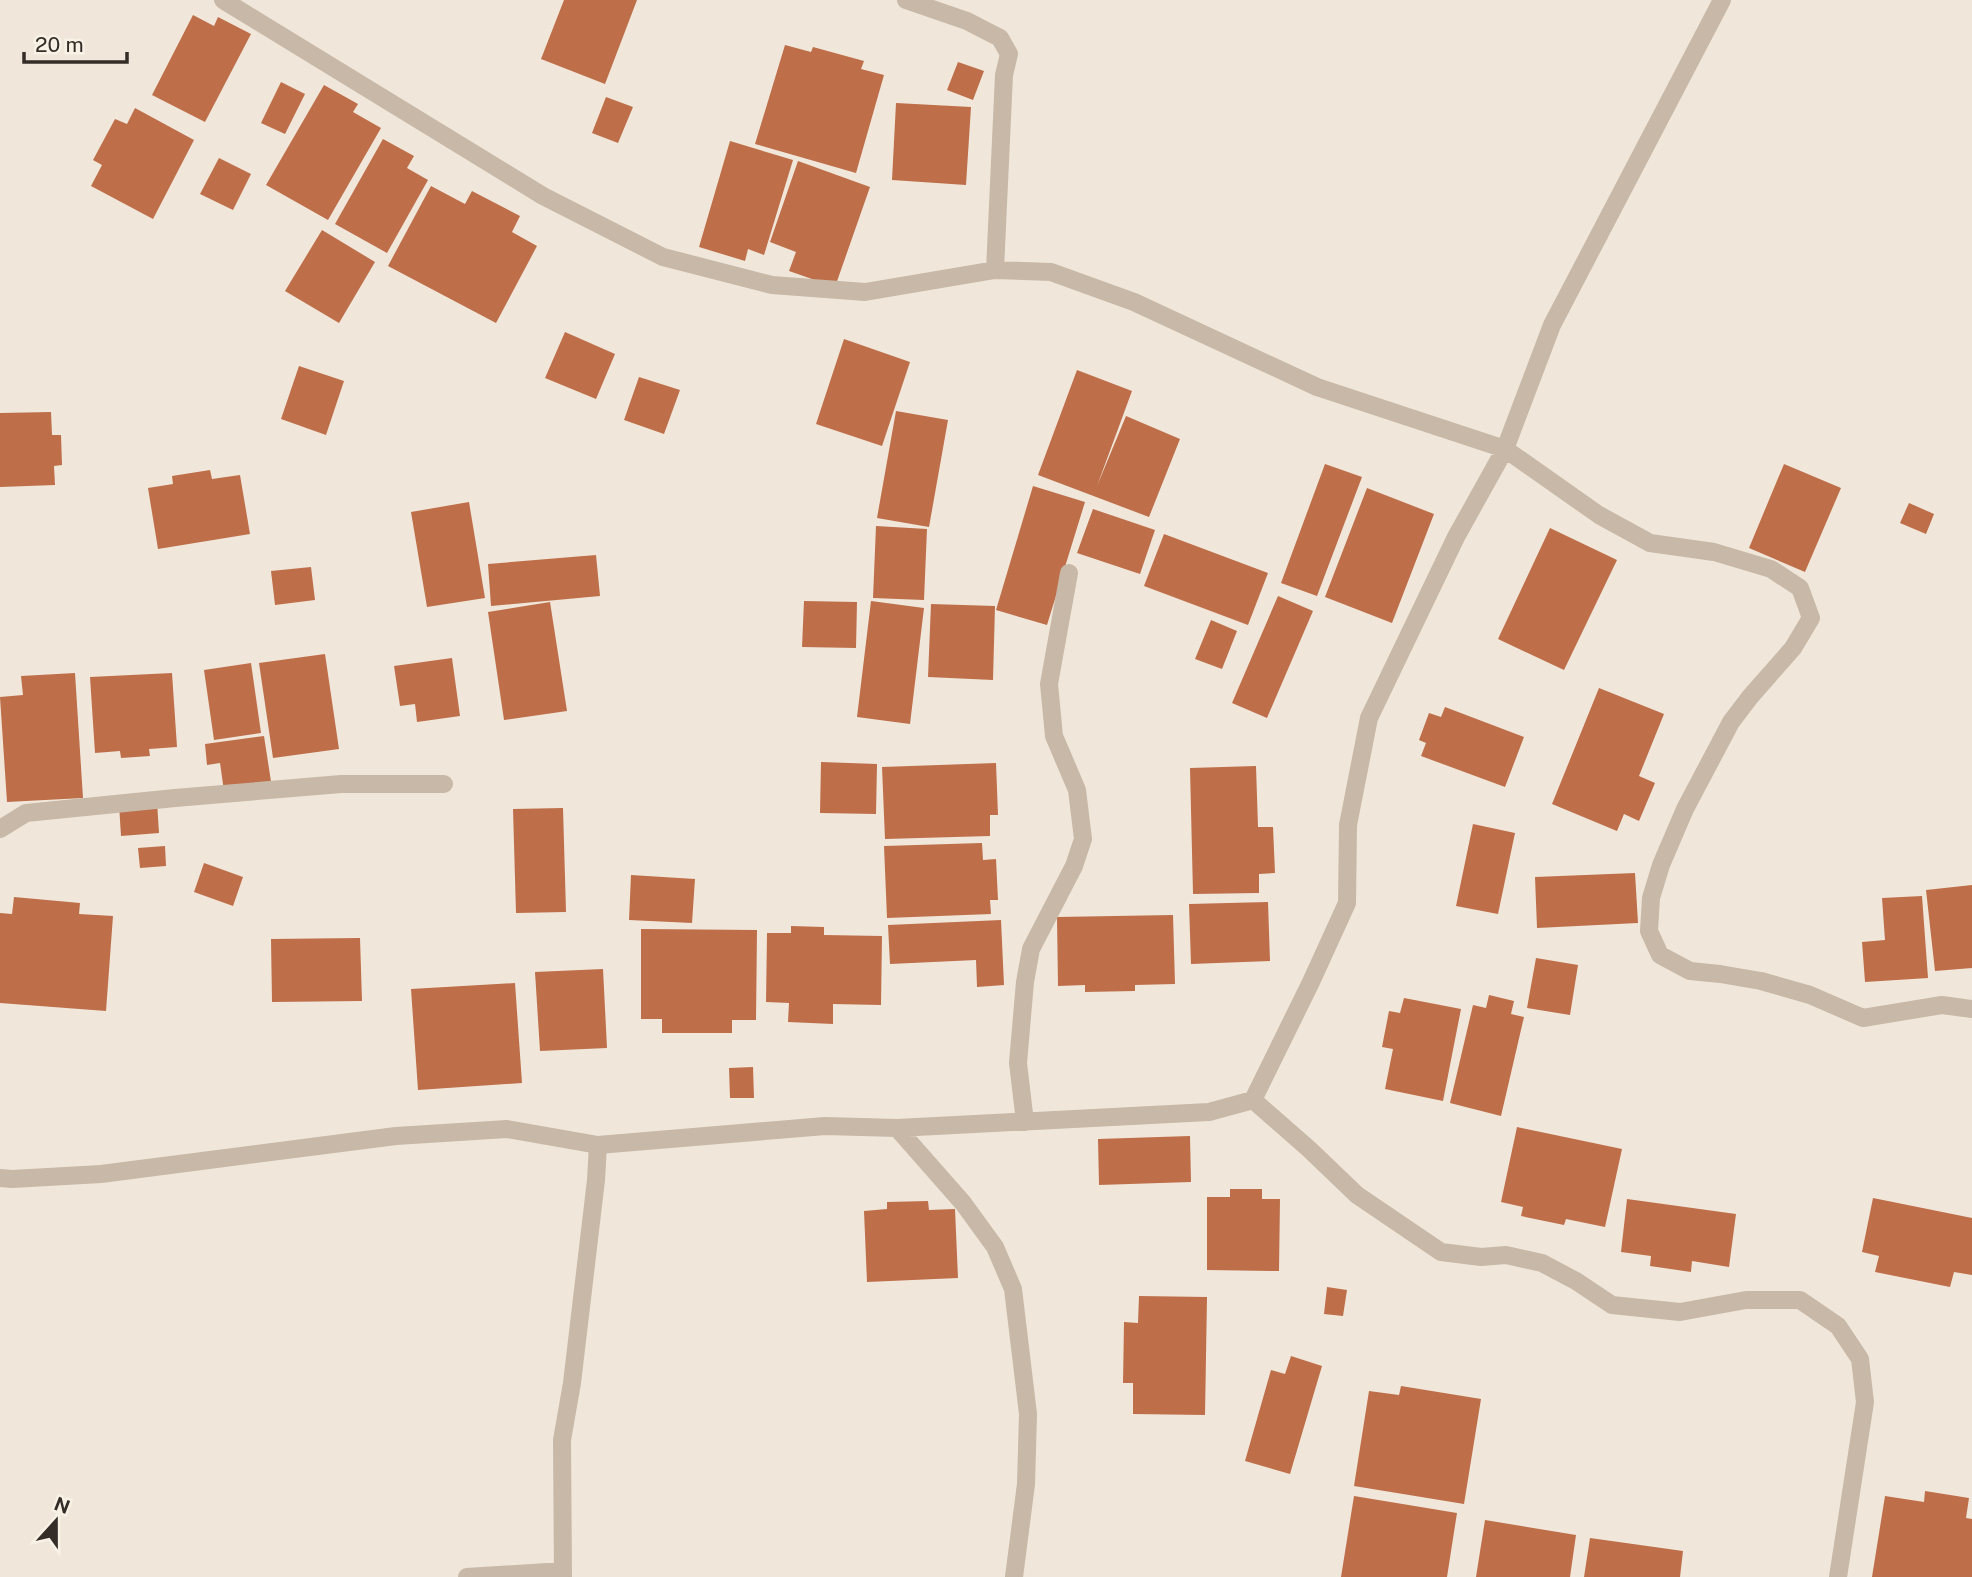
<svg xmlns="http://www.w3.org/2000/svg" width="1972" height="1577" viewBox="0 0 1972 1577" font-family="'Public Sans',sans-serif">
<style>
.building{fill:#be6e49}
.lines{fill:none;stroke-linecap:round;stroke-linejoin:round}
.street{stroke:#c7b8a7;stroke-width:18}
</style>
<rect width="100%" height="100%" fill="#f0e7da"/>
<path class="building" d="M564 0H637L605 84 541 59Z
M193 15 214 26 218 17 251 34 205 122 152 95Z
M785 45 811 52 813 47 864 61 861 69 884 75 856 173 755 144Z
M958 62 984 71 973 100 947 90Z
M281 82 305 94 285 134 261 123Z
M324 85 358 104 353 112 381 128 328 220 266 185Z
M606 97 633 107 618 143 592 133Z
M896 103 971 107 966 185 892 180Z
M135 108 194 140 153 219 91 186 102 165 93 160 115 119 127 124Z
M383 139 414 156 407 168 428 180 387 253 335 224Z
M730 141 793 160 764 255 748 249 745 261 699 247Z
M219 158 251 174 233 210 200 194Z
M798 161 870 187 835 287 789 271 796 252 770 242Z
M431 186 465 204 472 191 520 216 512 232 537 246 496 323 388 266Z
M322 230 375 262 339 323 285 291Z
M565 332 615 354 596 399 545 378Z
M844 339 910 362 882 446 816 424Z
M299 366 344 381 326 435 281 419Z
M1077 370 1132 391 1097 486 1126 416 1180 439 1149 517 1038 475Z
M639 377 680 390 664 434 624 420Z
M896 411 948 420 929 527 877 518Z
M51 412 52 435H61L62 465 54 466 55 485 0 487V413Z
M1325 464 1362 477 1317 596 1281 583Z
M1784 464 1841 488 1805 572 1749 548Z
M210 470 212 479 240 475 250 534 158 549 148 488 173 484 172 476Z
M1033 486 1085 502 1047 625 996 610Z
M1367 488 1434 514 1392 623 1325 597Z
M469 502 485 598 427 607 411 512Z
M1909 503 1934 514 1926 534 1900 523Z
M1093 509 1155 530 1140 574 1077 553Z
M876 526 927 529 924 600 873 598Z
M1550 528 1617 560 1564 670 1498 639Z
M1164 534 1268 573 1248 625 1144 586Z
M596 555 600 596 491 606 488 564Z
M311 567 315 600 275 605 271 571Z
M1278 596 1313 611 1267 718 1232 703Z
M804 601 857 602 856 648 802 647Z
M871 601 924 608 910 724 857 717Z
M550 602 567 711 504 720 488 612Z
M931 604 995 606 993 680 928 677Z
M1211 620 1237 631 1222 669 1195 659Z
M325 654 339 749 273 758 259 663Z
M452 658 460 716 417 722 415 704 400 706 394 666Z
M251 663 261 733 214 740 204 670Z
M75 673 83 798 7 802 0 697 23 695 21 676Z
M172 673 177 747 149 749 150 756 121 758 120 751 95 753 90 677Z
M1599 688 1664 714 1639 776 1655 783 1639 821 1624 814 1617 831 1552 804Z
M1445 707 1524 737 1505 787 1421 756 1426 743 1419 740 1429 713 1441 717Z
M264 736 272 788 224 791 220 763 207 765 205 744Z
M821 762 877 764 876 814 820 813Z
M996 763 998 815H990V836L885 839 882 767Z
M1256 766 1258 827H1273L1275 873 1259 874V893L1193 894 1190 768Z
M157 802 159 833 121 836 119 804Z
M563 808 566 912 516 913 513 809Z
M1473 824 1515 833 1498 914 1456 906Z
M982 843 983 860 996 859 998 900H990L991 914 887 918 884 846Z
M165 846 166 866 140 868 138 848Z
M204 863 243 877 233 906 194 892Z
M1635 873 1638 923 1537 928 1535 877Z
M631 875 695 879 692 923 629 920Z
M1972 885V968L1935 971 1926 890Z
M1922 896 1928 978 1865 982 1862 942 1885 940 1882 898Z
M14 897 80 903 79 914 113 916 106 1011 0 1003V913L12 914Z
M1268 902 1270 961 1191 964 1189 904Z
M1173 915 1175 984 1135 985V991L1085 992V985L1058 986 1057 917Z
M1001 920 1004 985 977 987 976 960 890 964 888 925Z
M791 926 824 927V935L882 936 881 1005 833 1004V1024L788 1022 789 1003 766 1002 767 933H791Z
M641 929 757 930 756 1020H732V1033H662V1019H641Z
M360 938 362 1001 272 1002 271 939Z
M1536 958 1578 965 1570 1015 1527 1008Z
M603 969 607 1048 540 1051 535 972Z
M515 983 522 1083 418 1090 411 989Z
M1489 995 1514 1001 1511 1014 1524 1017 1501 1116 1450 1103 1473 1005 1486 1008Z
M1404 998 1461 1009 1443 1101 1385 1089 1393 1049 1382 1047 1389 1011 1400 1013Z
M753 1067 754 1098H730L729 1068Z
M1517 1127 1622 1149 1605 1227 1566 1219 1564 1225 1521 1216 1523 1207 1501 1202Z
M1190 1136 1191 1182 1099 1185 1098 1139Z
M1230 1189H1262V1199H1280L1279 1271 1207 1270V1197H1230Z
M1873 1198 1972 1218V1275L1954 1272 1950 1287 1875 1272 1879 1256 1862 1252Z
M1627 1199 1736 1214 1729 1267 1692 1261 1691 1272 1650 1266 1651 1256 1621 1252Z
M928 1201 929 1210 955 1209 958 1278 867 1282 864 1211 887 1209V1202Z
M1327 1287 1347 1290 1343 1316 1324 1314Z
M1139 1296 1207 1297 1205 1415 1133 1414V1383H1123L1124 1322 1138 1323Z
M1291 1356 1322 1366 1290 1474 1245 1461 1271 1370 1285 1374Z
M1401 1386 1481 1399 1464 1504 1354 1486 1369 1391 1399 1395Z
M1925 1491 1969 1498 1966 1518 1972 1519V1577H1872L1885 1496 1924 1502Z
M1354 1496 1457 1513 1447 1577H1341Z
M1485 1520 1576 1535 1570 1577H1476Z
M1590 1538 1683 1551 1680 1577H1584Z"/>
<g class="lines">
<path class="street" d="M223 0 543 196 663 257 772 285 865 292 995 270 1051 272 1134 302 1317 387 1505 449 1599 515 1650 543 1714 552 1771 569 1800 588 1811 618 1793 648 1750 697 1731 722 1685 809 1661 865 1651 898 1649 931 1660 955 1690 971 1720 974 1761 981 1810 995 1863 1018 1942 1005 1972 1009
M906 0 967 21 1000 38 1009 54 1004 75 995 270
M0 829 26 813 175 798 341 784H444
M1253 1100 1309 1149 1357 1195 1441 1252 1481 1257 1506 1255 1542 1263 1576 1281 1612 1305 1680 1312 1746 1300H1800L1838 1326 1860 1359 1865 1402 1838 1577
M1025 1122 1018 1063 1025 982 1031 949 1074 866 1083 839 1077 790 1054 736 1049 684 1069 573
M897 1128 1209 1112 1253 1100 1311 982 1347 903 1348 825 1369 718 1456 537 1505 449 1552 325 1722 0
M0 1178 12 1179 101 1174 396 1136 507 1129 598 1145
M467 1577 563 1571
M563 1577 562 1440 572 1383 596 1180 598 1145 825 1126 897 1128 963 1203 995 1247 1013 1289 1028 1414 1026 1484 1014 1577"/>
</g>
<g transform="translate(56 1521) rotate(21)" stroke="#f8f1e6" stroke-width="5" paint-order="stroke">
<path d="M0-5L12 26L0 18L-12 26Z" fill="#342c27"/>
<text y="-10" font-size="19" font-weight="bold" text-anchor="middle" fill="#342c27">N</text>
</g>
<path d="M24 52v10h103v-10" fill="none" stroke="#342c27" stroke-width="3.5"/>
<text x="35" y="52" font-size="21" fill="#342c27" stroke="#f8f1e6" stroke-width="5" paint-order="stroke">20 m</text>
</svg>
